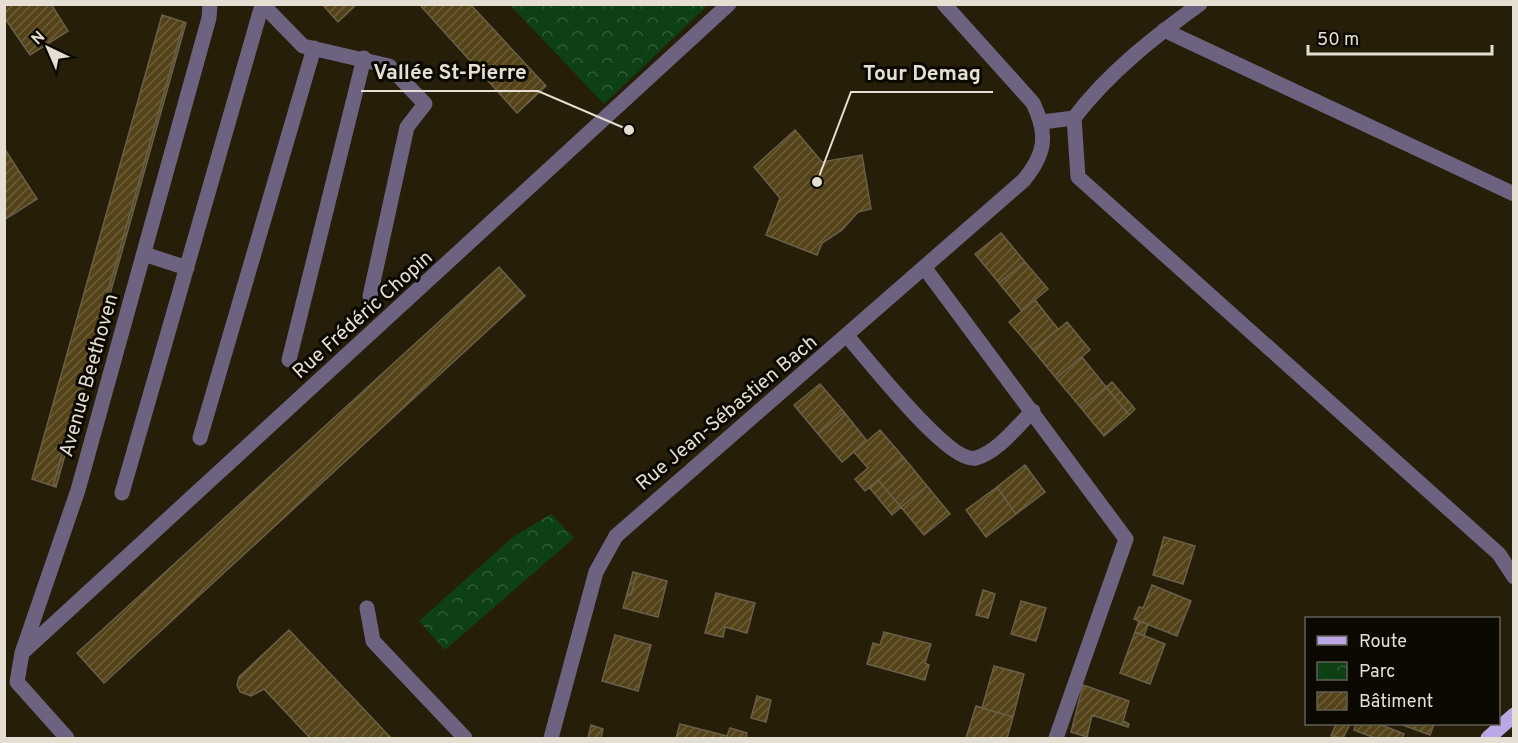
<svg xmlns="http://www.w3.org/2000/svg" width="1518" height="743" viewBox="0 0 1518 743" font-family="Overpass,sans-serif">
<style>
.park{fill:url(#park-crowns)}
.building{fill:url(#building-hatch);stroke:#6a6049;stroke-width:1.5}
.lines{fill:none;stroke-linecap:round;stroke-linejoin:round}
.minor{stroke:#6d6381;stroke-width:15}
.major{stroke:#bca7e6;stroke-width:15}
.labels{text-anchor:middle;stroke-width:6;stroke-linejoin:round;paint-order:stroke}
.street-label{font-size:20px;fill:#e4dfd2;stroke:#0c0903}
.leader{fill:none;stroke:#e4dfd2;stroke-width:2}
.callout-dot{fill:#e4dfd2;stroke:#0c0903;stroke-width:2}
.callout-label{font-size:21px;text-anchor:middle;font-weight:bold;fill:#e4dfd2;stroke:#0c0903;stroke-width:6;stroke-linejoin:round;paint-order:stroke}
</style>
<defs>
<pattern id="park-crowns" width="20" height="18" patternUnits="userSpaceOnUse" patternTransform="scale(1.5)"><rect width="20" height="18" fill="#0e4016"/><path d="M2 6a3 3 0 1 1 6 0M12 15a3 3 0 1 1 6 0" fill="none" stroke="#315b37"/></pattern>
<pattern id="building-hatch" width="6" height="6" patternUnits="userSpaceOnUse" patternTransform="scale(1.5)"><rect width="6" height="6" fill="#544318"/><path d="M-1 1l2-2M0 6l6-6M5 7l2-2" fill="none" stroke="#6c5e39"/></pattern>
</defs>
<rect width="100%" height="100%" fill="#261e09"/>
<path class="park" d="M510 5H708L604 104Z
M551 514 574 538 445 650 419 621 513 537Z"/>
<path class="building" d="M4 4H51L68 31 30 55 4 17Z
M322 4H357L338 22Z
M419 4H470L546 86 517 113Z
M162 15 184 22 53 486 32 479Z
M184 22 186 23 56 487 53 486Z
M795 130 822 162 862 155 871 209 858 212 842 230 822 243 817 255 766 235 780 198 754 167Z
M4 148 37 199 4 220Z
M1001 233 1025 262 999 283 975 254Z
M1025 262 1048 289 1022 311 999 283Z
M499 267 525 296 104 683 77 653Z
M1035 300 1058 329 1033 350 1009 322Z
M1067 322 1090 350 1056 378 1033 350Z
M1082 357 1106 387 1081 408 1056 378Z
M1112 382 1135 409 1129 415 1106 387Z
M820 384 844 412 818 434 794 405Z
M1106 387 1129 415 1104 436 1081 408Z
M844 412 867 441 842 462 818 434Z
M880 430 904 458 865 491 855 479 868 468 854 452Z
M904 458 927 486 901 507 878 480Z
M1025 465 1045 492 1016 514 997 487Z
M878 480 901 507 892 515 869 487Z
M927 486 950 514 924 535 901 507Z
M997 487 1016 514 986 537 966 510Z
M1164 537 1195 546 1183 584 1153 575Z
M633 572 637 573 631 595 627 594Z
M637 573 667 581 658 617 623 608 627 594 631 595Z
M1152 585 1191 601 1177 636 1134 619 1139 607 1143 608Z
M983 590 995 594 988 618 976 615Z
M716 593 755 603 747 633 725 627 723 637 705 633Z
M1021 601 1046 608 1036 641 1011 634Z
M1139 621 1148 624 1144 636 1135 632Z
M289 630 391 738H310L264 689 251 696 240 692 237 685 239 677Z
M884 632 931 644 925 663 929 665 925 680 867 664 873 643 880 645Z
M1135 632 1165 644 1150 684 1120 673Z
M615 635 651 645 638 691 602 681Z
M994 666 1024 674 1013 717 982 708Z
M1083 685 1129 701 1123 721 1129 724 1128 727 1092 715 1087 737 1071 732Z
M757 696 771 700 766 722 751 718Z
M976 706 1013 717 1007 738H966Z
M680 724 727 736 730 728 747 733 746 738H676Z
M1336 724H1350L1343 738 1331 736Z
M1356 724H1379L1404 734 1402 738H1375L1354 730Z
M1400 724H1434L1430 735Z
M591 725 603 729 601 738H604H588Z"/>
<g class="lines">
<path class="minor" d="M262 4 303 46 389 66 425 104 407 127 370 296
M1164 30 1514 194
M1074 118C1108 73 1154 37 1200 4
M1042 122 1074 118 1078 177 1499 554 1514 577
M144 254 187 268
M924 267 1126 539 1056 738
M847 336C867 358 949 465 976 458 998 452 1016 427 1033 411
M289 360 364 58
M200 438 314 48
M122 493 262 5
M367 608 373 641 465 738
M22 653 729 4
M67 738 17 682 22 653 78 490 209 18 210 4
M551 738 596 572 616 536 1024 180C1046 153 1048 134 1033 103L944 4"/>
<path class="major" d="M1488 738 1514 715"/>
</g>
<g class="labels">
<g class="street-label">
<text transform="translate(362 314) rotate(-42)" y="7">Rue Frédéric Chopin</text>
<text transform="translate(88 375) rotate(-74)" y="7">Avenue Beethoven</text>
<text transform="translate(726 412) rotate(-40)" y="7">Rue Jean-Sébastien Bach</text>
</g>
</g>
<path class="leader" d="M629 130L538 91H361M817 182L851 92H993"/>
<g class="callout-dot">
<circle cx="629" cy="130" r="6"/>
<circle cx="817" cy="182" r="6"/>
</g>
<g class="callout-label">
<text x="450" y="79">Vallée St-Pierre</text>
<text x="922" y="80">Tour Demag</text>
</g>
<rect width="1518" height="743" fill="none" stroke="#e4dfd2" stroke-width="12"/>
<rect x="1305" y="617" width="195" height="108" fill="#0c0903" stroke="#625f56" stroke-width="1.5"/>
<rect x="1317" y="636" width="30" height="9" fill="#bca7e6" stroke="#625f56" stroke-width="1.5"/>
<text x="1359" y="647" font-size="18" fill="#e4dfd2">Route</text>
<rect x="1317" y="662" width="30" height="18" fill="url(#park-crowns)" stroke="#625f56" stroke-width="1.5"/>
<text x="1359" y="677" font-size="18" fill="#e4dfd2">Parc</text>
<rect x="1317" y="692" width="30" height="18" fill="url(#building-hatch)" stroke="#625f56" stroke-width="1.5"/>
<text x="1359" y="707" font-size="18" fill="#e4dfd2">Bâtiment</text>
<g transform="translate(48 48) rotate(316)" stroke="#0c0903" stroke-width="4.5" paint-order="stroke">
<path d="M0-4.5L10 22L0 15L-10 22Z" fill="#e4dfd2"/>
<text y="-9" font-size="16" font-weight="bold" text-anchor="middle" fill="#e4dfd2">N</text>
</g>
<path d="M1308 45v9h184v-9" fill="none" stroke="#e4dfd2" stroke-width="3"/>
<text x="1317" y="45" font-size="18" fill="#e4dfd2" stroke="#0c0903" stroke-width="4.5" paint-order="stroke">50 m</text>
</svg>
